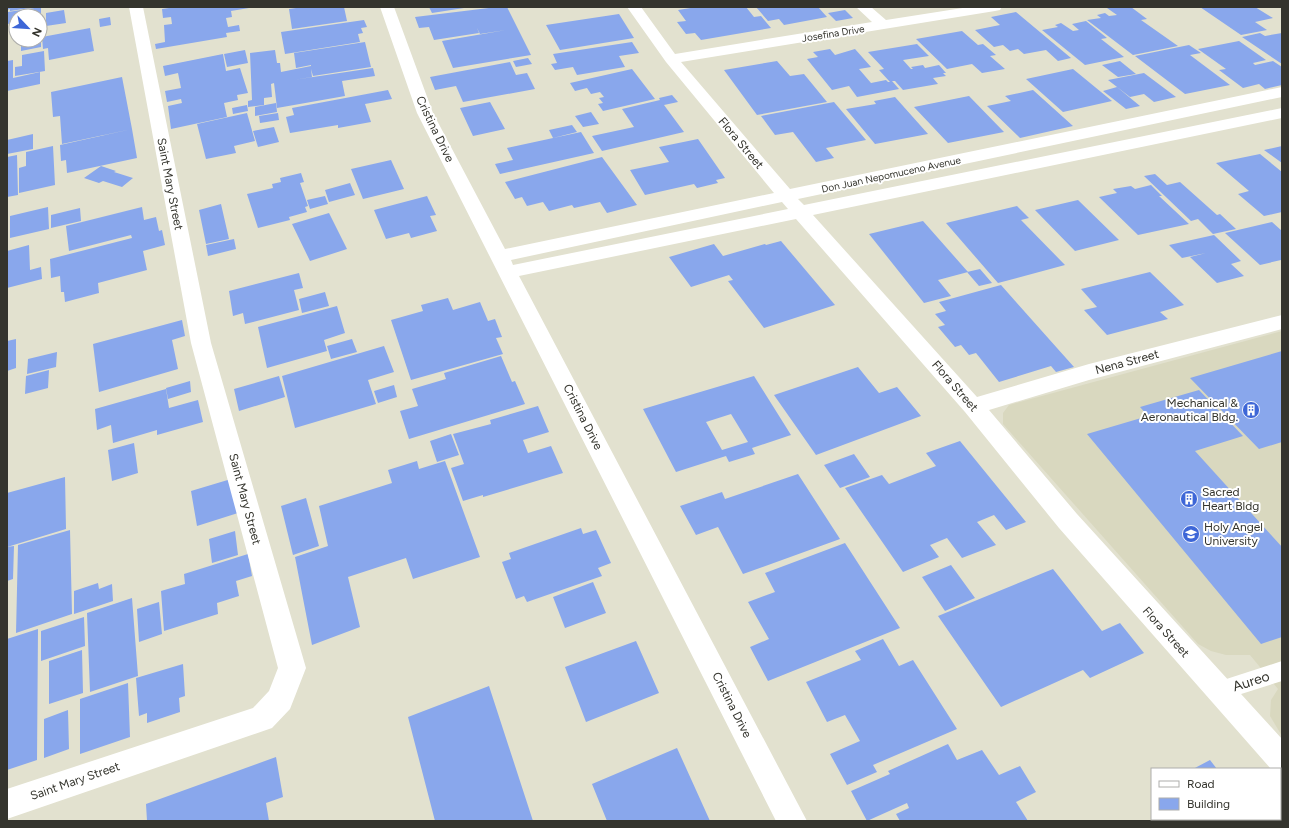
<svg xmlns="http://www.w3.org/2000/svg" width="1289" height="828" viewBox="0 0 1289 828" font-family="Figtree,sans-serif">
<style>
.built{fill:#d9d8bf}
.building{fill:#89a7ec;fill-rule:evenodd}
.lines{fill:none;stroke-linecap:round;stroke-linejoin:round}
.service{fill:#fff;fill-rule:evenodd}
.minor{fill:#fff;fill-rule:evenodd}
.labels{text-anchor:middle;stroke-width:4;stroke-linejoin:round;paint-order:stroke}
.far-street-label{font-size:10px;fill:#34342d;stroke:#fff}
.street-label{font-size:12px;fill:#34342d;stroke:#fff}
.poi-label{font-size:12px;fill:#34342d;stroke:#fff;text-anchor:start}
.near-street-label{font-size:14px;fill:#34342d;stroke:#fff}
</style>
<rect width="100%" height="100%" fill="#e2e1cf"/>
<path class="built" d="M1282 331V736L1270 716 1271 700 1278 689 1250 655H1226L1211 651 1198 644 1003 424V413L1009 405Z"/>
<path class="building" d="M7 7H30V8L10 11V9L7 10Z
M41 7V16H16V23L7 24 8 12Z
M176 7H249V8L231 11 232 17 226 18 228 27 239 25 240 31 226 33 227 37 156 49 155 44 165 42 164 25 172 24 171 17 163 18 162 9Z
M303 7H344L347 21 292 29 289 9Z
M429 7H464V8L432 13Z
M497 7H507L531 55 453 68 442 41 506 30 480 34 477 28 479 33 434 40 429 27 419 28 415 17Z
M697 7H746L754 17 761 16 771 28 701 40 695 33 686 34 677 22 686 21 678 10Z
M756 7H818L827 17 784 25 779 19 768 21Z
M1112 7H1131L1147 19 1141 20 1178 46 1133 55 1087 20 1101 18 1097 15 1105 13 1109 16 1117 15 1107 8Z
M1200 7H1255L1273 18 1255 22 1267 30 1241 35Z
M64 10 66 23 46 26V13Z
M845 10 853 18 836 21 828 13Z
M1016 12 1071 58 1058 61 1046 50 1024 54 1018 49 1010 51 1003 45 994 47 975 30 1000 25 991 17Z
M619 14 634 38 560 50 546 25Z
M110 17 111 25 100 27 99 19Z
M364 20 367 27 361 28 363 33 358 34 360 42 285 54 281 32Z
M1086 21 1107 38 1101 39 1124 57 1085 65 1042 30 1058 27 1055 25 1061 23 1073 31 1079 30 1072 24Z
M90 28 94 51 49 60 48 48 43 49 42 37Z
M962 31 978 45 983 44 996 55 990 56 1005 69 982 73 972 64 947 69 916 39Z
M1260 33 1265 36 1282 33V64L1242 37Z
M21 40H41V47L21 51Z
M1239 41 1266 60 1253 63 1255 65 1273 61 1282 67V85L1265 89 1259 84 1243 88 1219 70 1226 69 1198 49Z
M365 42 371 67 313 76 311 69 312 77 293 80 373 68 375 76 342 81 345 96 277 108 274 83 271 84 272 97 264 98V105L248 107V101L252 100 250 53 275 50 277 63H280L281 72 311 66V65L296 68 294 53Z
M632 42 639 53 619 56 625 67 577 75 573 67 555 70 551 64 557 63 553 54Z
M917 44 929 56 903 60 911 69H913L911 67 923 65 925 68 939 65 946 73H943L946 76 933 78 938 84 903 90 895 81H892L899 89 857 97 849 86 832 90 807 59 818 57 813 52 830 49 835 55 855 49 871 67 859 69 871 83 886 80 888 82H890L879 70 884 69 868 52Z
M1189 45 1201 53 1190 55 1230 85 1185 94 1135 56Z
M245 50 248 63 227 67 224 54Z
M44 51 45 71 15 76V67L22 66V55Z
M223 54 226 71 240 68 248 93 237 95 238 100 224 103 227 117 171 129 168 106 182 103 181 99 167 102 165 91 181 88 178 73 165 76 163 66Z
M528 58 532 64 516 67 513 61Z
M13 60V78L40 72V84L7 91V61Z
M777 61 790 76 804 74 827 102 757 115 724 70Z
M1120 61 1136 74 1118 77 1102 65Z
M510 62 516 75 527 73 535 89 463 102 456 86 435 90 430 77Z
M632 69 655 99 603 111 598 104 603 103 599 98 604 97 600 92 591 94 587 88 575 91 570 83Z
M1073 69 1112 101 1063 112 1026 79Z
M1144 73 1176 97 1154 102 1144 94 1130 97 1108 80Z
M122 77 132 129 62 144 60 116 53 117 51 92Z
M1117 87 1140 106 1126 109 1103 91Z
M388 90 392 99 365 104 371 122 338 128V125L290 133 286 117 294 115 292 108Z
M1033 90 1073 126 1020 138 987 106 1011 101 1005 96Z
M672 95 678 102 664 105 684 132 602 151 592 136 634 127 622 109 660 100 659 98Z
M969 96 1004 132 948 143 914 107Z
M895 97 928 134 875 144 846 109 876 104 874 101Z
M490 102 505 129 473 136 460 108Z
M834 102 866 140 826 148 834 158 816 162 793 132 775 135 761 116Z
M276 103 277 112 255 116V107Z
M247 105 248 111 233 114 232 108Z
M591 112 599 124 583 127 575 116Z
M247 113 255 141 234 146 236 153 206 159 197 124Z
M278 113 279 120 260 123 259 116Z
M572 125 577 132 553 138 549 130Z
M274 127 279 142 258 147 253 131Z
M132 129 137 158 67 173 66 160 61 161 60 145Z
M581 132 594 153 500 174 495 164 513 160 507 148Z
M33 134V149L7 154V140Z
M698 139 725 178 716 180 718 183 697 188 694 184 645 195 630 170 669 162 659 147Z
M53 146 55 185 19 193V168L26 166V152Z
M1282 146V163L1264 150Z
M1260 154 1282 172V212L1264 216 1238 194 1249 191 1216 163Z
M17 155 18 195 7 197V157Z
M602 157 637 205 607 213 600 202 574 208 572 205 549 211 543 202 527 206 522 197 515 199 505 182Z
M391 160 404 189 363 199 351 169Z
M101 166 116 171 114 172 133 178 122 187 103 181 99 183 84 178Z
M301 173 304 182 300 183 308 206 305 207 307 212 289 217 290 220 258 228 247 194 273 188 272 184 281 182 280 178Z
M1155 174 1167 185 1180 182 1217 215 1220 214 1236 229 1213 234 1198 219 1191 221 1144 176Z
M350 183 355 195 329 202 325 190Z
M1151 185 1162 196H1159L1189 224 1138 235 1099 197 1117 193 1113 189 1131 186 1135 189Z
M325 196 328 204 310 209 307 200Z
M427 196 436 215 430 216 437 231 411 238 409 233 386 239 374 210Z
M1078 200 1119 240 1075 251 1035 210Z
M221 204 229 239 206 244 199 210Z
M1017 206 1029 218 1021 220 1065 265 998 283 946 223Z
M48 207 49 229 10 238V216Z
M142 207 144 220 156 217 159 231 162 230 165 245 143 251 147 270 98 283 99 293 65 302 64 292H61L60 276 51 278 50 259 132 238 131 235 69 251 66 226Z
M80 208 81 221 51 228V215Z
M329 213 347 249 310 261 292 224Z
M923 221 968 272 938 280 951 296 924 303 869 234Z
M1272 222 1282 231V261L1281 260 1260 265 1225 233Z
M1214 235 1241 261 1231 264 1244 276 1217 283 1190 257 1206 253 1182 258 1169 245Z
M234 239 236 249 208 256 206 245Z
M781 241 835 305 764 328 728 281 733 280 729 275 691 287 669 257 714 244 723 256 765 244 766 245Z
M29 245 30 270 41 267 42 279 7 288V251Z
M980 269 992 283 979 286 967 272Z
M1150 272 1184 305 1160 312 1168 319 1107 335 1084 310 1097 307 1081 289Z
M299 273 303 288 294 290 299 310 245 324 243 313 233 316 229 291Z
M1001 285 1057 348 1074 367 1056 372 1051 366 999 382 976 353 969 355 961 345 955 347 938 327 945 325 935 314 946 311 939 302Z
M325 292 329 306 302 313 299 299Z
M448 298 453 310 480 302 488 321 495 319 502 337 496 338 503 354 411 380 391 320 423 311 421 305Z
M337 306 345 333 324 340 327 351 267 368 258 327Z
M182 320 185 336 172 340 178 369 99 392 93 344Z
M16 339V368L7 371V341Z
M352 339 357 352 331 359 327 346Z
M384 346 394 372 368 380 376 404 295 428 282 376Z
M1282 351V442L1259 449 1190 378Z
M57 352 56 367 27 374 28 359Z
M501 356 512 382 515 381 525 404 409 439 400 411 418 406 412 389 446 379 444 373Z
M858 367 879 393 897 387 921 416 816 455 774 395Z
M49 370 48 388 25 394 26 376Z
M279 376 285 397 239 411 234 389Z
M754 376 791 435 752 448 755 454 729 462 726 456 676 472 643 409ZM731 414 748 442 722 450 706 422Z
M190 381 191 392 168 399 166 388Z
M394 385 397 397 378 403 374 391Z
M166 389 169 408 198 400 203 422 157 435V430L113 443 111 425 97 430 95 409Z
M1199 390 1243 436 1195 451 1282 547V637L1261 644 1087 434 1148 416 1140 407Z
M538 406 549 432 523 440 528 453 551 446 563 473 483 497V495L463 501 451 468 464 464 453 434 491 424 490 420Z
M451 434 459 455 437 462 430 441Z
M960 441 1026 522 1006 530 994 515 977 522 996 545 962 558 947 538 930 545 939 557 903 572 845 488 882 475 889 484 936 466 926 453Z
M134 443 138 473 112 481 108 450Z
M854 454 870 477 840 488 824 465Z
M417 461 419 469 445 461 480 557 413 579 406 558 348 577 360 627 312 645 295 557 328 546 319 506 392 483 388 470Z
M798 474 840 539 743 574 718 527 696 535 680 506 722 492 725 499Z
M65 477 66 529 7 547V493Z
M231 479 238 513 197 526 191 491Z
M306 498 319 546 293 555 281 506Z
M581 528 583 534 596 530 611 563 598 568 602 576 527 602 524 596 516 599 502 562 511 559 509 553Z
M70 530 72 614 16 633 18 545Z
M235 531 238 555 212 563 209 539Z
M845 543 900 628 768 681 750 647 769 639 748 602 775 592 765 573Z
M14 546 13 579 7 581V547Z
M248 554 252 576 236 581 239 596 217 603 218 614 164 631 161 591 185 584 184 574Z
M951 565 975 598 945 611 922 577Z
M1053 569 1102 631 1120 623 1144 653 1090 678 1083 670 1001 707 938 616Z
M593 582 606 613 565 628 553 597Z
M98 583 99 589 112 584 113 601 74 614V591Z
M132 598 138 676 90 692 87 613Z
M159 602 162 634 139 642 137 609Z
M84 617 85 646 41 661V631Z
M38 629 37 760 7 770V639Z
M883 639 899 666 913 660 957 729 873 765 877 772 847 785 830 754 860 741 845 715 827 722 806 682 861 660 855 651Z
M636 641 659 693 586 722 565 667Z
M82 650 83 693 49 704V661Z
M183 664 185 696 179 698 180 712 147 723V713L139 716 136 678Z
M128 683 130 737 80 754V699Z
M489 686 533 821H435L408 717Z
M68 710 69 749 44 758V719Z
M948 744 957 760 982 750 999 775 1020 766 1036 792 1016 802 1028 821H900L896 814 909 808 907 803 867 821 851 791 890 774 888 771Z
M677 748 710 821H607L592 784Z
M276 757 283 797 266 803 269 821H147L146 804Z
M1210 760 1217 769H1193Z
M1153 819H1276L1278 821H1150Z"/>
<g class="lines">
<path class="service" d="M1282 661V681L1219 701 1211 698 1208 691 1211 684Z"/>
<path class="minor" d="M129 7H143L211 343 306 668 290 709 272 728 7 819V789L253 708 269 691 278 668 191 343Z
M380 7H394L433 113 505 249 774 193 666 62 627 7H641L675 54 872 22 856 7H871L886 20 969 7H1002L1000 10 995 11 681 62 790 189 1282 87V97L798 199 804 205 1282 108V118L813 215 977 397 1089 364 1282 315V329L1089 380 989 410 1077 514 1282 739V774L1280 773V769H1271L1059 528 965 412 796 219 519 276 807 821H776L417 113ZM782 202 788 209 513 265 511 260Z"/>
</g>
<defs>
<g id="building-disc" transform="scale(0.9)"><circle r="9.5" fill="#3d66d7" stroke="#fff"/><path d="M-4-6H4V6H1V3H-1V6H-4ZM-2.5-4.3h1.7v1.8h-1.7ZM.8-4.3h1.7v1.8H.8ZM-2.5-1h1.7V.8h-1.7ZM.8-1h1.7V.8H.8Z" fill="#fff"/></g>
<g id="university-disc" transform="scale(0.9)"><circle r="9.5" fill="#3d66d7" stroke="#fff"/><path d="M0-5L7-2L0 1L-7-2ZM-4 1L0 2.5L4 1V4Q0 6-4 4Z" fill="#fff"/></g>
</defs>
<g fill-rule="evenodd">
<use href="#building-disc" x="1251" y="410"/>
<use href="#building-disc" x="1189" y="499"/>
<use href="#university-disc" x="1191" y="534"/>
</g>
<g class="labels">
<g class="far-street-label">
<text transform="translate(833 33) rotate(-9)" y="4">Josefina Drive</text>
<text transform="translate(891 174) rotate(-12)" y="4">Don Juan Nepomuceno Avenue</text>
</g>
<g class="street-label">
<text transform="translate(435 129) rotate(64)" y="4">Cristina Drive</text>
<text transform="translate(741 143) rotate(50)" y="4">Flora Street</text>
<text transform="translate(170 184) rotate(79)" y="4">Saint Mary Street</text>
<text transform="translate(1127 362) rotate(-15)" y="4">Nena Street</text>
<text transform="translate(955 386) rotate(49)" y="4">Flora Street</text>
<text transform="translate(583 417) rotate(63)" y="4">Cristina Drive</text>
<text transform="translate(245 499) rotate(75)" y="4">Saint Mary Street</text>
<text transform="translate(1166 632) rotate(48)" y="4">Flora Street</text>
<text transform="translate(732 705) rotate(63)" y="4">Cristina Drive</text>
<text transform="translate(75 781) rotate(-19)" y="4">Saint Mary Street</text>
</g>
<g class="poi-label">
<text x="1238" y="407" text-anchor="end">Mechanical &amp;<tspan x="1238" dy="14">Aeronautical Bldg.</tspan></text>
<text x="1202" y="496">Sacred<tspan x="1202" dy="14">Heart Bldg</tspan></text>
<text x="1204" y="531">Holy Angel<tspan x="1204" dy="14">University</tspan></text>
</g>
<g class="near-street-label">
<text transform="translate(1251 681) rotate(-18)" y="5">Aureo</text>
</g>
</g>
<rect width="1289" height="828" fill="none" stroke="#34342d" stroke-width="16"/>
<rect x="1151" y="768" width="130" height="52" fill="#ffffff" stroke="#aeaeab"/>
<rect x="1159" y="781" width="20" height="6" fill="#ffffff" stroke="#aeaeab"/>
<text x="1187" y="788" font-size="12" fill="#34342d">Road</text>
<rect x="1159" y="798" width="20" height="12" fill="#89a7ec" stroke="#aeaeab"/>
<text x="1187" y="808" font-size="12" fill="#34342d">Building</text>
<g transform="translate(28 28) rotate(115)"><circle r="19" fill="#ffffff" stroke="#aeaeab"/>
<path d="M0-3L7 15L0 10L-7 15Z" fill="#3d66d7"/>
<text y="-6" font-size="11" font-weight="bold" text-anchor="middle" fill="#34342d">N</text>
</g>
</svg>
